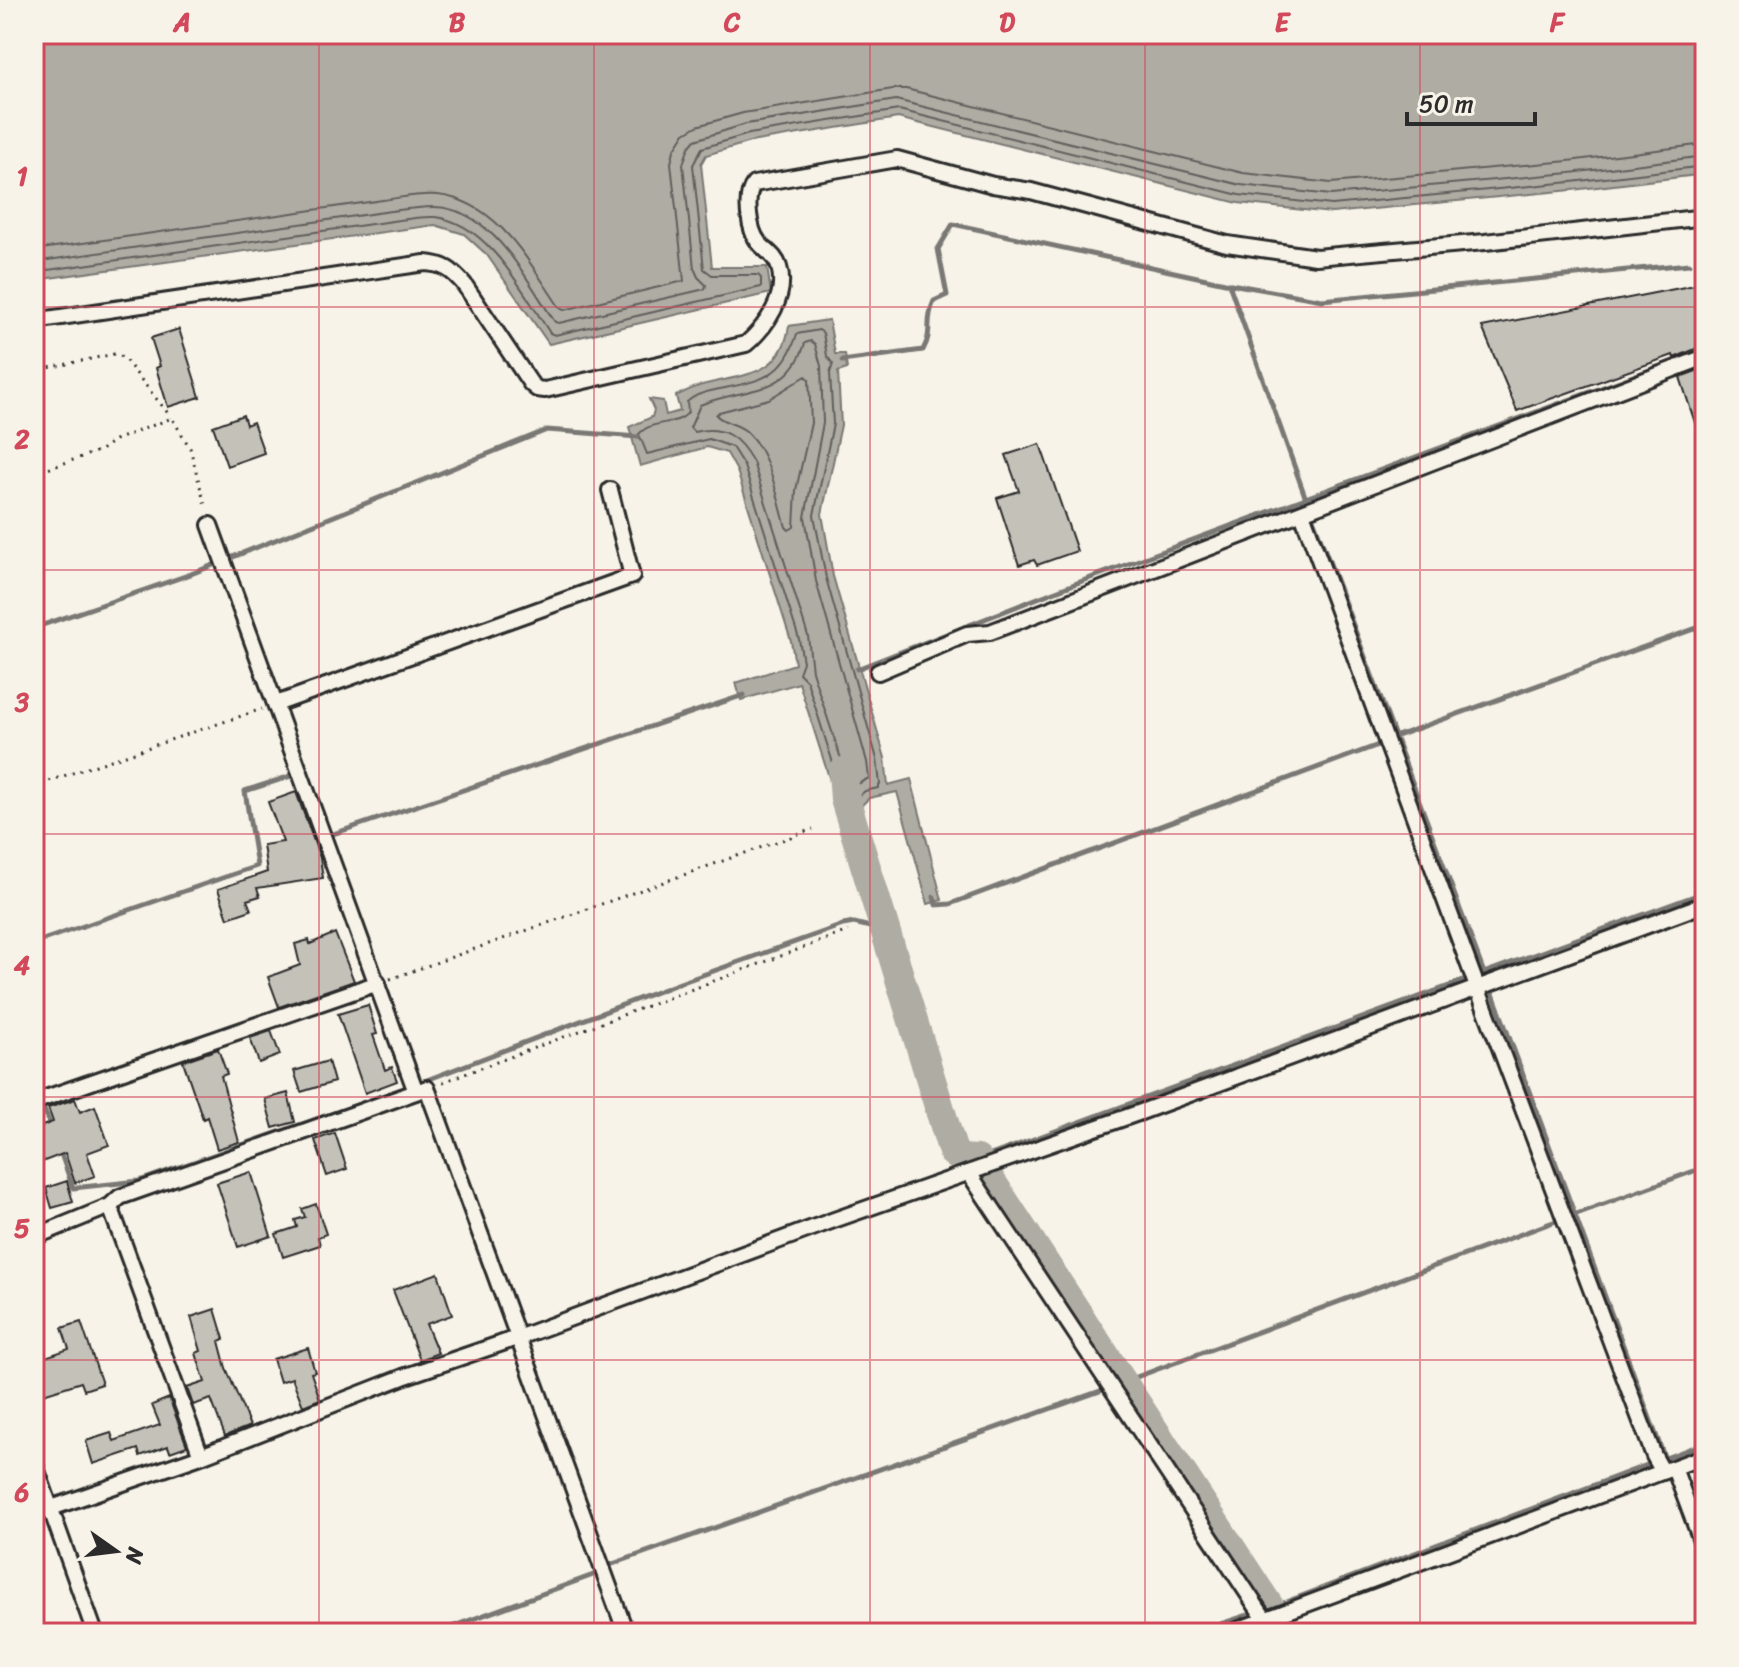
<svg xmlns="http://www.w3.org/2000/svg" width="1739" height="1667" viewBox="0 0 1739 1667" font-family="Sriracha,sans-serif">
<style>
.water{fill:#afaca4;stroke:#7a7874;stroke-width:2}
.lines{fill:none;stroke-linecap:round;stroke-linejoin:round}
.shore{stroke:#605f5b;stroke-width:2}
.stream{stroke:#7a7874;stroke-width:5}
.river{stroke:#afaca4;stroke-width:30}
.building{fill:#c4c1b9;stroke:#2b2b2b;stroke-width:2}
.minor-casing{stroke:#2b2b2b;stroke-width:20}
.path{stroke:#2b2b2b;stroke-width:3;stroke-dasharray:2 6;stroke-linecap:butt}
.minor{stroke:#f7f3e8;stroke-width:14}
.grid{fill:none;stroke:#d1495b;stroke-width:2;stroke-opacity:0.55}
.neatline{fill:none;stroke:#d1495b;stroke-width:3}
.grid-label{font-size:26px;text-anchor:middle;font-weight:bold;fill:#d1495b}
</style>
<rect width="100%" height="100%" fill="#f7f3e8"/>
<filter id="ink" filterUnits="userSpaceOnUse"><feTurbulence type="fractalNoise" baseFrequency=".0125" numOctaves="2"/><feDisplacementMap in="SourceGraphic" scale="16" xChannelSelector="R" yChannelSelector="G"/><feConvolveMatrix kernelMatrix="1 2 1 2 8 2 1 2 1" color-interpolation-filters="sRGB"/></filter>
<g filter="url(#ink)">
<path class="water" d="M34 34H1705V174L1572 190 1332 213 1238 203 898 118 750 142 706 155 701 164 712 267H767L771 293 549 344 487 255 464 234 435 225 34 280Z
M829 320 835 354H845L847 369 838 372 841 425 822 514 833 576 885 758 888 785 911 779 942 900 928 904 897 792 869 798 857 810 841 815 799 683 741 700 736 683 795 664 791 641 737 471 727 453 707 447 640 466 629 427 652 417 654 410 649 399 663 401 666 415 680 411 676 396C686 391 696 386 706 384 746 374 782 375 789 326Z"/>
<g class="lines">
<path class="shore" d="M34 250 383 200C400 198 420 193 438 195 499 202 529 263 560 308L564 310 684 281 671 163 674 150 685 133 697 126 743 113 893 89H906L1243 173 1331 183 1568 161 1705 144
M34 262 384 212C400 210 417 207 434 207 493 208 526 280 555 322L559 323 705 289 706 285 698 277 694 268 683 164 689 147 695 140 746 124 896 100 1241 185 1331 195 1570 173 1705 156
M34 272 386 222C401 220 420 216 435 217 489 223 523 293 550 333L555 335 761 287V278L758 275H712L704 269 693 165 702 148 749 134 899 110 1239 195 1332 205 1571 182 1705 166
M819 330 823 333 827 356 833 364 830 373 833 424 814 515 826 578 877 759 880 784 878 788 865 791 849 804 845 801 807 681 799 673 803 662 799 639 744 466 732 447 709 439 647 454 639 434C654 418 678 427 688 412L687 402C694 395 704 392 715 390 757 381 783 380 797 334Z
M811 341 815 344 821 366 823 423 805 517 816 581 867 762 869 778 854 786 849 783 812 671 808 636 753 462C739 437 724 425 694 432L690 428 700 405C741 387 789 398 805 343Z
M806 376 809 379 811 423 796 490 794 527 789 530 786 527C777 497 771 456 748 433 739 423 724 424 716 415L719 412 769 399Z"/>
<path class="stream" d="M1229 284 1306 499
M842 361 923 350C934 330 924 323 934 301L947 295 938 249 953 224 1225 283 1322 300 1689 264
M1312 516 1485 976
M34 628 191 574 547 430 638 437
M857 669 1061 589 1687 356
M328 831 330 835 744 695
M934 897 936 905 950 904 1381 744 1394 737 1705 625
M34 943 257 866 245 791 297 774
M1481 974 1705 892
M1492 991 1665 1459
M34 1110 43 1107 51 1127
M60 1151 73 1188 139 1181 419 1083 677 984 843 925 854 923 886 931
M977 1160 1468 979
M1571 1216 1705 1167
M1115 1385 1556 1221
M607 1566 1103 1390
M1274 1616 1284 1633
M435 1633 596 1574
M1193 1633 1270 1608 1705 1443"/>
<path class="river" d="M843 772 845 799 953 1152 962 1159 977 1160 1270 1608"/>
</g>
<path class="building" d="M1705 283V345L1674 358 1673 355 1517 411 1482 327Z
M179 329 200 397 168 407 156 368 160 366 151 338Z
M1699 370 1705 389V444H1702L1680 377Z
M243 415 246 425 253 422 264 453 227 466 213 426Z
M1040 444 1077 551 1037 565 1034 560 1019 565 997 498 1019 491 1006 455Z
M296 792 320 858 323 878 257 888 260 896 247 900 251 910 228 918 218 889 267 872 263 845 283 842 268 802Z
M335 933 354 981 279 1007 268 977 300 965 295 944 309 940 310 944Z
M368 1005 377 1034 373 1035 385 1070 392 1067 397 1081 365 1093 338 1014Z
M271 1031 280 1055 259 1063 250 1038Z
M218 1049 227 1074 221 1076 239 1142 217 1149 207 1117 203 1119 183 1061Z
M328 1061 334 1082 301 1092 294 1071Z
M288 1093 295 1122 273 1128 265 1099Z
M75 1099 80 1112 95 1106 109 1145 87 1153 95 1176 75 1183 65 1153 34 1165V1129L53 1122 48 1108Z
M335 1133 347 1169 327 1176 315 1140Z
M251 1172 271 1236 238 1247 217 1183Z
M67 1181 73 1202 52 1208 46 1188Z
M316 1204 326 1234 318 1237 320 1245 283 1257 276 1234 297 1227 295 1220 305 1217 302 1209Z
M438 1273 452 1315 426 1324 438 1353 420 1360 393 1290Z
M215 1309 224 1339 219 1341 226 1368 250 1426 225 1436 211 1399 193 1405 187 1388 205 1382 196 1353 201 1351 191 1317Z
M81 1322 102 1384 84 1390 81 1382 34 1397V1361L69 1349 62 1328Z
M308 1348 315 1372 311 1373 320 1399 303 1406 292 1378 280 1382 273 1359Z
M169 1398 187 1446 170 1452 168 1446 140 1456 138 1449 93 1464 86 1441 111 1433 114 1441 160 1425 152 1405Z"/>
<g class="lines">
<g class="minor-casing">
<path id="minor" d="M34 321 425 263C444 264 452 270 464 284L531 384 537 389 545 390 746 344C767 326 788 295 779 267 776 256 766 251 759 243 749 231 744 197 754 184L897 159 993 185 1031 191 1227 244 1316 257 1485 242 1705 217
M1302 513 1477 987 1654 1456 1663 1472
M210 525 416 1092
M878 672 967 634 990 632 1705 357
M276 704 632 576 610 490
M34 1102 378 983
M969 1173 1274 1633
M110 1206 201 1456
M34 1237 110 1206 120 1197 427 1088 626 1633
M34 1462 95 1633
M1674 1468 1705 1551
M34 1514 201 1456 403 1377 520 1337 834 1220 1141 1112 1705 904
M1229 1633 1705 1456"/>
</g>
<path class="path" d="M34 371 114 354 123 357 171 417
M34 474 101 450 115 440 172 418 190 448 206 509
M34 786 262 709
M390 979 813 829
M443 1082 848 931"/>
<use href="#minor" class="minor"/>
</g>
</g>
<path class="grid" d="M319 34V1633M594 34V1633M870 34V1633M1145 34V1633M1420 34V1633M34 307H1705M34 570H1705M34 834H1705M34 1097H1705M34 1360H1705"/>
<rect width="1739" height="1667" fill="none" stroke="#f7f3e8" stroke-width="88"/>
<g transform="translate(116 1551) rotate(104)" stroke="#f7f3e8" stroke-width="6" paint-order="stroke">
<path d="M0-6L14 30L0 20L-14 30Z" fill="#2b2b2b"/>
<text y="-12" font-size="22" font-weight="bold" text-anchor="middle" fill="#2b2b2b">N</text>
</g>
<path d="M1407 112v12h128v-12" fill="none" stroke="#2b2b2b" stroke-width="4"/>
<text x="1419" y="112" font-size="24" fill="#2b2b2b" stroke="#f7f3e8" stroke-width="6" paint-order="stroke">50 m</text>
<rect x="44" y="44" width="1651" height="1579" class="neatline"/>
<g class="grid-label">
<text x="182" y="31">A</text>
<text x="457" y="31">B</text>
<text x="732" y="31">C</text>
<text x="1007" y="31">D</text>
<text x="1282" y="31">E</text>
<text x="1557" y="31">F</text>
<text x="22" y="185">1</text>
<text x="22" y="448">2</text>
<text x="22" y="711">3</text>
<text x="22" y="974">4</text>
<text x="22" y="1237">5</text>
<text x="22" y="1501">6</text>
</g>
</svg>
